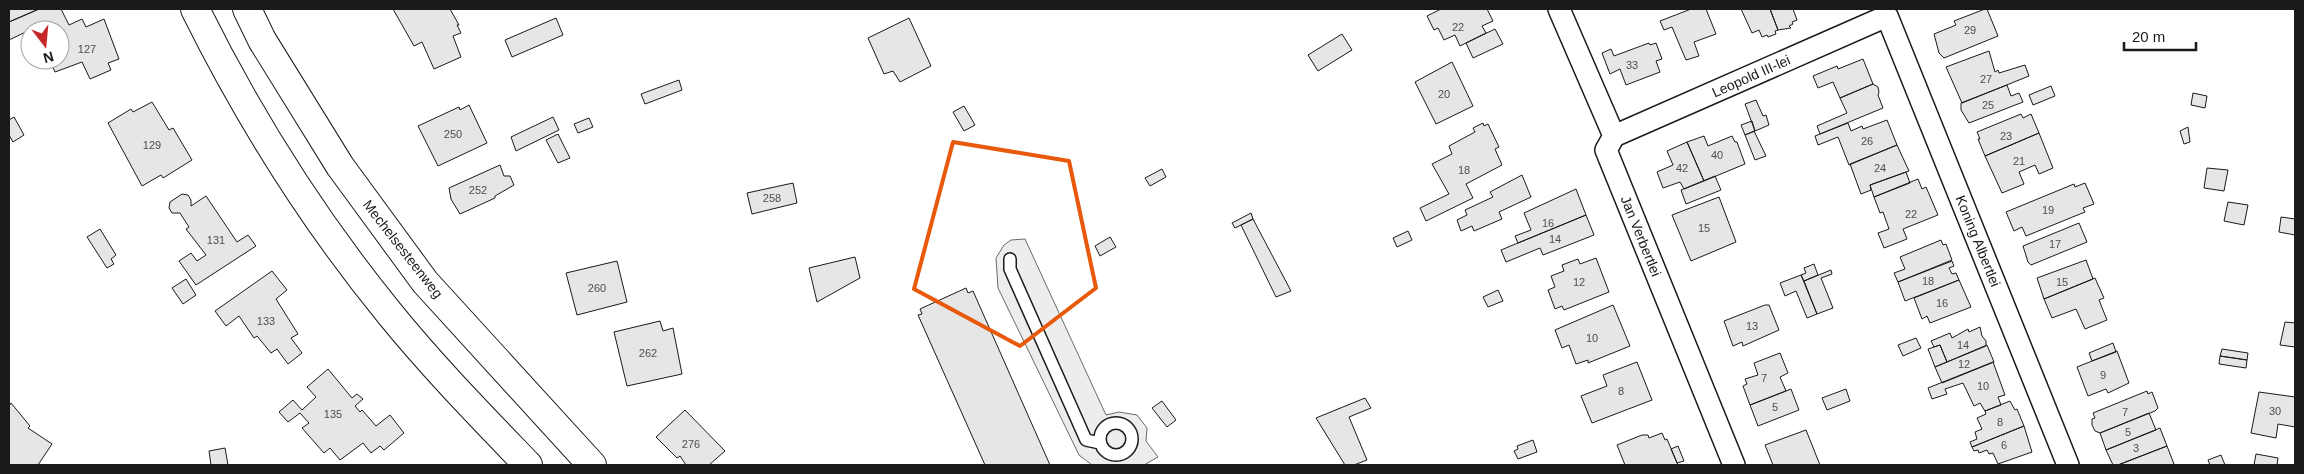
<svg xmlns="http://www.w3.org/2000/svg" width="2304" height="474" viewBox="0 0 2304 474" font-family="Helvetica,sans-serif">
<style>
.parking{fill:#ededed;stroke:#6a6a6a}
.building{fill:#e6e6e6;stroke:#1a1a1a}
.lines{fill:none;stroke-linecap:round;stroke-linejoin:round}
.lane-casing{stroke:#1a1a1a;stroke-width:14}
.street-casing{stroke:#1a1a1a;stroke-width:24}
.primary-casing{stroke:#1a1a1a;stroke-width:30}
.lane{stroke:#fff;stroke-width:11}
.street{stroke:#fff;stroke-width:21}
.primary{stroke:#fff;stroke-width:28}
.marked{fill:none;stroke:#e8590c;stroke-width:4;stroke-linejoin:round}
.labels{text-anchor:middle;stroke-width:4;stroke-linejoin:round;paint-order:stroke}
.number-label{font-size:11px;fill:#4d4d4d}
.street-label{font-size:14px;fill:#1a1a1a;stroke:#fff}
</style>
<rect width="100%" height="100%" fill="#fff"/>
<path class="parking" d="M1025 239 1106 415 1119 412 1137 415 1147 428 1146 441 1158 457 1144 465H1092L1079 455 998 288 996 258 1004 245 1011 240Z"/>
<path class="building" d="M9 9H39L9 22Z
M39 9H61L69 25 82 19 86 27 104 19 119 59 108 63 111 70 90 79 82 62 55 72 50 60H60V30H30L9 40V22Z
M393 9H450L459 25H457L461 33 453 36 461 57 434 69 422 42 414 46Z
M1441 9H1487L1493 21 1482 26 1486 33 1460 46 1455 35 1444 40 1438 28 1434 30 1427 16Z
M1691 9H1706L1716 34 1694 42 1699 56 1686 60 1672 27 1664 30 1660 21Z
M1741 9H1770L1778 30 1775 31 1776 34 1768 37 1767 35 1762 37 1759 30 1752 33Z
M1770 9H1793L1797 20 1792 22 1793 24 1789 26 1791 28 1778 30Z
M1985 9H1987L1998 36 1944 58 1939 53 1934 34 1956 25 1954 21Z
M556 18 563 35 512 57 505 40Z
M909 18 931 66 900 82 893 71 884 74 868 38Z
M1495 29 1503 44 1473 58 1466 43Z
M1342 34 1352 50 1318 71 1308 55Z
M1649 43 1650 45 1656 43 1662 59 1656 61 1660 72 1626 85 1620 69 1610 74 1602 53 1611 49 1614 56Z
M1989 51 1995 72 1998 70 1999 73 2025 65 2029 76 1962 103 1946 67Z
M1863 59 1873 84 1840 98 1833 82 1818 88 1813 76 1837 66 1838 69Z
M1452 62 1473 106 1436 124 1415 82Z
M679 80 682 90 645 104 641 94Z
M1873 84 1878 87 1879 92 1878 95 1883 108 1820 134 1817 126 1847 113 1840 98Z
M2007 85 2011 96 2019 93 2023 102 1969 123 1961 110V103Z
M2051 86 2055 96 2033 105 2029 95Z
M2193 93 2207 96 2205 108 2191 105Z
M1756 100 1763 116 1766 115 1769 125 1755 131 1745 104Z
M152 102 169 130 173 128 192 160 163 178 161 175 142 186 108 123 131 109 133 112Z
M469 105 487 143 438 166 418 126 459 107 460 110Z
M964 106 975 125 964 131 953 112Z
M2021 114 2023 118 2031 114 2039 133 1985 156 1978 139H1980L1977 132Z
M14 117 24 135 13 142 9 135V120Z
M553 117 559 130 516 151 511 137Z
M589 118 593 127 578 133 574 124Z
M1887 120 1897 145 1849 165 1838 137 1818 145 1815 136 1848 123 1851 131 1862 126 1863 129Z
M1752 121 1755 131 1745 135 1741 125Z
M1483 123 1484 126 1488 124 1499 147 1495 149 1502 165 1466 184 1473 198 1426 221 1420 208 1449 194 1432 164 1452 154 1449 146 1475 132 1473 128Z
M2188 127 2190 142 2184 144 2180 131Z
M1754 131 1766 156 1755 160 1745 135Z
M2039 133 2053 168 2039 174 2035 165 2019 172 2024 184 2002 193 1985 156Z
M558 134 570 158 558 163 546 140Z
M1704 136 1708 146 1732 136 1735 142H1737L1745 164 1704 181 1687 142Z
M1687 142 1704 181 1684 189 1680 182 1663 188 1657 172 1673 165 1667 151Z
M1897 145 1909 171 1870 185 1871 190 1861 194 1850 164Z
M500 165 504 176H510L514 185 495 196V198L460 214 451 199 449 188Z
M2207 168 2228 170 2224 191 2204 188Z
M1162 169 1166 177 1150 186 1145 178Z
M1906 172 1910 183 1874 197 1870 185Z
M1522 175 1531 197 1499 212 1502 219 1474 231 1472 226 1461 231 1457 220 1467 215 1465 210 1493 197 1490 192Z
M1715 176 1721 190 1686 204 1681 190Z
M1918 179 1922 189 1926 187 1938 215 1903 229 1907 239 1884 248 1878 233 1889 229 1883 212 1880 213 1874 197Z
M793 183 797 203 752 214 747 193Z
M2085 183 2094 204 2083 208 2085 212 2026 236 2022 227 2014 231 2006 212 2074 184 2075 187Z
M1576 189 1586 215 1518 243 1515 236 1531 230 1524 213Z
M182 194 188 195 191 200V206L206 196 237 242 248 235 256 246 196 285 179 261 191 253 197 261 206 255 186 229 189 227 180 213H172L169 208 170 202Z
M1719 197 1736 242 1691 261 1672 215Z
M2228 202 2248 205 2244 225 2224 221Z
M1251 213 1253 219 1235 228 1232 223Z
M1586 215 1594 235 1543 255 1540 248 1506 262 1501 250Z
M2281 217 2295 219V235L2279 232Z
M1253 219 1291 291 1276 297 1241 225Z
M2079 223 2087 242 2031 265 2028 262 2023 246Z
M100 229 116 255 111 259 114 264 107 268 87 237Z
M1408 231 1412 240 1397 247 1393 238Z
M1110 237 1116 247 1100 256 1095 246Z
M1941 240 1943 245 1946 244 1952 260 1898 282 1894 273 1905 269 1900 257Z
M855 257 860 278 817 302 809 268Z
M1596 258 1609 292 1564 310 1562 306 1555 309 1548 290 1555 287 1551 276 1564 271 1562 265 1578 259 1580 264Z
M2086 260 2093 279 2044 299 2037 278Z
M617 261 627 302 577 315 566 273Z
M1952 261 1954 266 1949 268 1952 274 1956 273 1959 280 1905 301 1898 282Z
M1814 264 1818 275 1804 281 1801 275 1806 273 1804 268Z
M1831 270 1832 274 1821 278 1833 308 1817 314 1804 281Z
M272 271 287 290 276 299 298 334 291 338 302 353 288 364 277 349 271 353 257 336 254 338 239 316 226 326 215 311Z
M1801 275 1817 314 1807 318 1796 291 1785 296 1780 283Z
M2095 278 2104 298 2099 300 2107 320 2085 329 2076 309 2052 318 2044 299Z
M186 279 196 295 183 304 172 288Z
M1959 280 1971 307 1930 323 1927 316 1922 319 1914 298Z
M966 288 968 293 973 291 1050 465H985L918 315 922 314 920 309Z
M1498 290 1503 301 1488 307 1483 297Z
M1613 305 1630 346 1588 363V360L1576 364 1569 345 1562 348 1555 330Z
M1765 305H1769L1779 330 1743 346 1742 342 1733 346 1724 321Z
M660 321 663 331 673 328 682 374 627 386 614 332Z
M2285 322 2295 323V347L2280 345Z
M1980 327 1982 336 1986 341V346L1947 362 1940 345 1934 347 1931 341 1950 333 1952 338 1968 329 1969 332Z
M1916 338 1921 348 1903 356 1898 345Z
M2113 343 2116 352 2092 361 2089 353Z
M1940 345 1947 362 1935 367 1928 349Z
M1987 345 1994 362 1942 383 1935 367Z
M2222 349 2248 353 2247 360 2220 356Z
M2117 351 2129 383 2108 393 2106 389 2088 396 2077 367Z
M1780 353 1788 373 1780 377 1786 391 1750 405 1743 386 1747 384 1745 379 1758 375 1754 363Z
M2220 356 2247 360 2246 368 2219 364Z
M1637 362 1652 400 1592 423 1581 396 1607 386 1603 375Z
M1993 362 2005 395 1998 397 2001 405 1985 411 1980 403 1974 406 1963 383 1945 389 1947 394 1932 399 1928 388Z
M328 369 352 398 357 394 363 399 355 406 360 412 362 410 376 426 390 415 404 433 384 450 380 446 371 453 363 443 340 460 330 448 324 453 302 428 309 423 300 413 288 422 279 412 293 400 302 410 316 397 307 387Z
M1791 389 1799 410 1758 426 1750 405Z
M1846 389 1850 401 1827 410 1822 398Z
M2147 391 2148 394 2152 392 2158 408 2155 411 2100 433 2095 431 2092 425V419L2095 418 2093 413Z
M2259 392 2295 397V427L2278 424 2276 438 2251 433Z
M1365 398 1371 408 1349 417 1367 460 1354 465H1345L1316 418Z
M1162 401 1176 420 1167 427 1152 408Z
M2010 401 2015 410 2017 409 2024 426 1972 447 1970 442 1977 439 1975 432 1982 429 1977 418 1986 414 1985 411Z
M11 403 30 426 28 428 52 444 38 465H9V406Z
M685 410 725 451 709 465H686L680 456 677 458 656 437Z
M2149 413 2156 430 2106 450 2100 433Z
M2024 426 2032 452 1998 464 1993 453 1989 454 1987 450 1979 453 1978 450 1974 451 1972 447Z
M2160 428 2167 446 2118 465H2113L2106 450Z
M1806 430 1820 465H1773L1765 445Z
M1662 433 1665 440 1667 439 1678 465H1625L1617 445 1642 435H1648L1649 438Z
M1533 440 1537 452 1518 459 1514 451 1518 449 1517 446Z
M1678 446 1684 461 1677 463 1671 449Z
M2167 446 2174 464 2172 465H2118Z
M225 448 228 465H211L209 451Z
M2256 454 2278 458 2277 465H2254Z
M2221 455 2225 465H2210L2208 460Z"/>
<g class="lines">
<g class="lane-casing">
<path id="lane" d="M1010 259V269L1086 440 1100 443
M1100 439a16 16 0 1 1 32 0a16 16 0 1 1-32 0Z"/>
</g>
<g class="street-casing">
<path id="street" d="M1559 9 1614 136
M1614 136 1887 16 2068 465
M1614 136 1606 150 1734 465"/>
</g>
<g class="primary-casing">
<path id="primary" d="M195 9C248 116 314 221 390 314 433 367 481 416 528 465
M247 9 262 40 340 166 425 282 592 465"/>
</g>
<use href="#lane" class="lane"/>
<use href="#street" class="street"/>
<use href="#primary" class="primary"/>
</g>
<path class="marked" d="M953 142 1069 161 1096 288 1020 346 914 289Z"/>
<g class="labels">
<g class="number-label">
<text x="1458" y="31">22</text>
<text x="1970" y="34">29</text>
<text x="87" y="53">127</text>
<text x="1632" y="69">33</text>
<text x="1986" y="83">27</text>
<text x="1444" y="98">20</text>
<text x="1988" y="109">25</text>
<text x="453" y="138">250</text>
<text x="2006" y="140">23</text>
<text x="1867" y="145">26</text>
<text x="152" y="149">129</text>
<text x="1717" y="159">40</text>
<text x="2019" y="165">21</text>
<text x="1682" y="172">42</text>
<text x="1880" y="172">24</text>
<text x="1464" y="174">18</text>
<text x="478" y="194">252</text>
<text x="772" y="202">258</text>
<text x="2048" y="214">19</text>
<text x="1911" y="218">22</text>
<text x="1548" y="227">16</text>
<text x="1704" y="232">15</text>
<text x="1555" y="243">14</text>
<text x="216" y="244">131</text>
<text x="2055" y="248">17</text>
<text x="1928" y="285">18</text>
<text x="1579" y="286">12</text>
<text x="2062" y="286">15</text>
<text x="597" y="292">260</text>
<text x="1942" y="307">16</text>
<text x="266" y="325">133</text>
<text x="1752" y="330">13</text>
<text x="1592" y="342">10</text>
<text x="1963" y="349">14</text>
<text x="648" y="357">262</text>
<text x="1964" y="368">12</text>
<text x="2103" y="379">9</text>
<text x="1764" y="382">7</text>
<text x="1983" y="390">10</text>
<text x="1621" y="395">8</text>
<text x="1775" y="411">5</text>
<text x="2275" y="415">30</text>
<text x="2125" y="416">7</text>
<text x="333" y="418">135</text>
<text x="2000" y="426">8</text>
<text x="2128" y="436">5</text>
<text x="691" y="448">276</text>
<text x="2004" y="449">6</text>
<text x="2136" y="452">3</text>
</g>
<g class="street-label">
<text transform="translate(1751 76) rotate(-24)" y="5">Leopold III-lei</text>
<text transform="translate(1641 236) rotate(68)" y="5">Jan Verbertlei</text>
<text transform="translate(1978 241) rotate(68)" y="5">Koning Albertlei</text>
<text transform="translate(403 249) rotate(52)" y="5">Mechelsesteenweg</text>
</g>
</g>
<rect width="2304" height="474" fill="none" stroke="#1a1a1a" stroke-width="20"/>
<g transform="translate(45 45) rotate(164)"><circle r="24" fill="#ffffff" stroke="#a3a3a3"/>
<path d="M0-4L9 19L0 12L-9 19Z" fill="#c62828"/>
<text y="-8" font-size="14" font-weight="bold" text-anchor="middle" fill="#1a1a1a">N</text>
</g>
<path d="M2124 42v8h72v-8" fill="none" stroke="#1a1a1a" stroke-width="2.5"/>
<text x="2132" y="42" font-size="15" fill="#1a1a1a" stroke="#ffffff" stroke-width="4" paint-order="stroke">20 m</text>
</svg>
